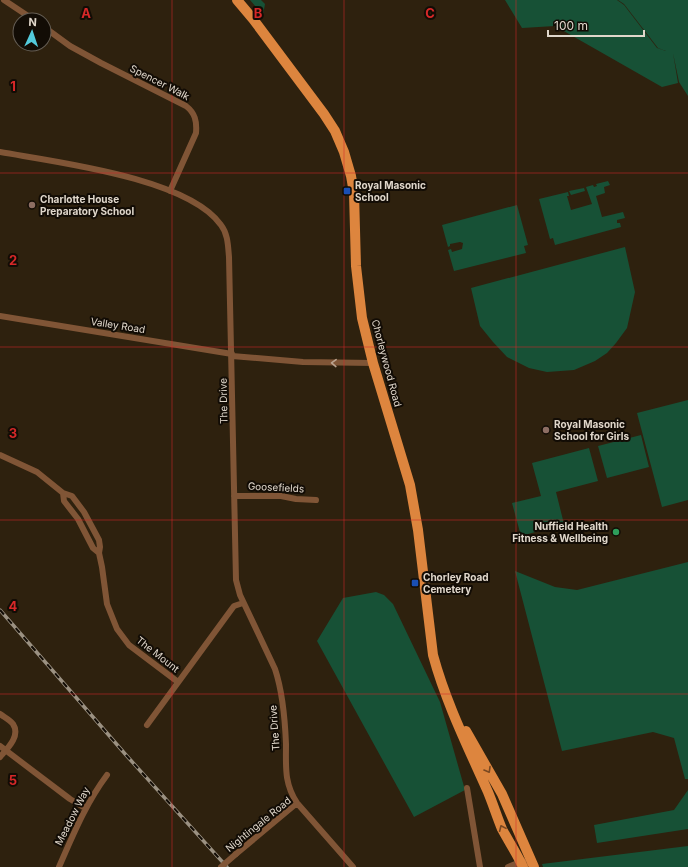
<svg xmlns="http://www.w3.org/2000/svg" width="688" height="867" viewBox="0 0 688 867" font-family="Inter,sans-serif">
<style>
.green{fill:#175136}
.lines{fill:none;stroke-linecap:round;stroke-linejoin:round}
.street{stroke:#805536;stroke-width:6}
.primary{stroke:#dd853e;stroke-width:10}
.rail-casing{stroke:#9b9182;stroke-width:3.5}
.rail{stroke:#120c05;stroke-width:2;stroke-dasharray:6;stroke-linecap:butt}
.street-bridge{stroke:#805536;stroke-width:6}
.oneway{stroke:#baa38f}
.oneway2{stroke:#784822}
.grid{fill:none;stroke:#d62828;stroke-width:1;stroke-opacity:0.55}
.transit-dot{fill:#1a4fb4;stroke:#120c05;stroke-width:1.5}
.education-dot{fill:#8d6e63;stroke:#120c05;stroke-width:1.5}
.leisure-dot{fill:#2e9e5b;stroke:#120c05;stroke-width:1.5}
.labels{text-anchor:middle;stroke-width:4;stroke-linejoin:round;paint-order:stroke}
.street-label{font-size:10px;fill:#e0d7cb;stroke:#120c05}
.poi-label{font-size:10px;font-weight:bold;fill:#e0d7cb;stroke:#120c05;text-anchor:start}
.grid-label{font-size:13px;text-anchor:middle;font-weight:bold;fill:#d62828;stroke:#120c05;stroke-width:4;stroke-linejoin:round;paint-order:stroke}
</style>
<rect width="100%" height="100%" fill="#2e210e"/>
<path class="green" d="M250 0H261L265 4 263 15Z
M505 0H617L624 5 657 48 666 51 658 48 624 4 618 0H688V96L679 82 673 53 678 83 662 87 555 26 522 28Z
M608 181 610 185 604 187 605 193 596 196 602 217 623 212 625 218 617 220V223H620L621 227 555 245 553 238 550 239 539 199 568 192 569 196H567L571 210 592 204 586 187 593 185 594 187 597 186 596 184Z
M584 188 585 191 571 195 569 191Z
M517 205 528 245 524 246 526 253 454 271 448 250 451 249 452 252 462 249 463 243 460 242 450 244V246L448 247 442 225Z
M625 247 635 292 627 328 616 343 607 353 595 361 574 370 547 372 529 368 507 357 493 342 480 326 471 288Z
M688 400V500L662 507 637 413Z
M641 435 649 467 607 478 598 446Z
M589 448 598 481 556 492 564 524 521 536 512 503 541 496 532 463Z
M688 562V779H685L674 738 653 732 562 751 515 571 555 587 577 590Z
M376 592 384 595 393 604 440 702 465 790 414 817 317 641 343 598Z
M688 790V829L597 843 594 825 674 810Z
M688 846V867H543L542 864Z"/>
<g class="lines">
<path class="street" d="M4 0 34 20
M44 27 70 46 101 63 186 106C195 113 197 121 196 133L170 191
M0 152C56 162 188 178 221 225 228 234 228 246 229 257L236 580 240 595 275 669C283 693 285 719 286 744 286 767 284 783 297 803L353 867
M0 316 232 354
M232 356 303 362 373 363
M0 455 37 472 63 493 72 496 84 512 99 540 100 547 99 553 102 567 107 604 117 629 129 645 178 682
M63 493 64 501 78 519 93 548 99 553
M234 496H281L296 499 316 500
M0 714C4 717 10 720 13 724 21 736 7 749 0 757
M147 725 231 610 234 606 243 603
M0 746 70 799 85 808
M467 788 480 867
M236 854 297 803
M59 867C73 835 86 803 107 775
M508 867 523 861"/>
<path class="primary" d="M237 0 253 19 324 114 335 131 344 152 351 176 354 193 356 266 362 318 373 363 410 485 418 530 433 655C446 703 468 747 488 792 493 804 497 817 502 829 509 842 517 854 523 867
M466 731 502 794 534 867"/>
<g class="rail-casing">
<path id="rail" d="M0 610 126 755 227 867"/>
</g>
<use href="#rail" class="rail"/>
<path class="street-bridge" d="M221 867 236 854"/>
</g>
<defs><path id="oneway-chevron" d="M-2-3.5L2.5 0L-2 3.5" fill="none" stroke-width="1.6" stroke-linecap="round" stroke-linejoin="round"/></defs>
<use class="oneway" href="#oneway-chevron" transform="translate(334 363) rotate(-178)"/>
<g class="oneway2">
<use href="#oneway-chevron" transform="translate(488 770) rotate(60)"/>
<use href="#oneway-chevron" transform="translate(502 828) rotate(-114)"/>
</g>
<path class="grid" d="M172 0V867M344 0V867M516 0V867M0 173H688M0 347H688M0 520H688M0 694H688"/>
<g class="transit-dot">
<rect x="343" y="187" width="8" height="8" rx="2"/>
<rect x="411" y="579" width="8" height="8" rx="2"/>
</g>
<g class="education-dot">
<circle cx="32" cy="205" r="4"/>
<circle cx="546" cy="430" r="4"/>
</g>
<circle class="leisure-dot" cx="616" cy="532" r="4"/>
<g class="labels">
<g class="street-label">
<text transform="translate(160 82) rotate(27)" y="4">Spencer Walk</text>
<text transform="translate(118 325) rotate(9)" y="4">Valley Road</text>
<text transform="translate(387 363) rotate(75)" y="4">Chorleywood Road</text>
<text transform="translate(223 401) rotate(-91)" y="4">The Drive</text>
<text transform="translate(276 487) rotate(3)" y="4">Goosefields</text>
<text transform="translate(158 654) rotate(38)" y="4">The Mount</text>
<text transform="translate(274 728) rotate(-94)" y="4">The Drive</text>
<text transform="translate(72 816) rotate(-63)" y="4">Meadow Way</text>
<text transform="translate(258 824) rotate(-39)" y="4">Nightingale Road</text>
</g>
<g class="poi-label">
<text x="355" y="189">Royal Masonic<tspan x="355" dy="12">School</tspan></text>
<text x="40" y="203">Charlotte House<tspan x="40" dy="12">Preparatory School</tspan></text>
<text x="554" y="428">Royal Masonic<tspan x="554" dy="12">School for Girls</tspan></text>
<text x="608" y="530" text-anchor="end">Nuffield Health<tspan x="608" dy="12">Fitness &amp; Wellbeing</tspan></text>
<text x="423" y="581">Chorley Road<tspan x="423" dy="12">Cemetery</tspan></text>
</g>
</g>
<g class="grid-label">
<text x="86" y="18">A</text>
<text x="258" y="18">B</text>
<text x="430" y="18">C</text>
<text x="13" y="91">1</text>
<text x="13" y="265">2</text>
<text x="13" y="438">3</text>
<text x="13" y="611">4</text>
<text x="13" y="785">5</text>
</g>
<g transform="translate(32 32) rotate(3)"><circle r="19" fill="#120c05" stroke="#645d54"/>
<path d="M0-3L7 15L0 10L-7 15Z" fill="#53cadc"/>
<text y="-6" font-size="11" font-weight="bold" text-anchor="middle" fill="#e0d7cb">N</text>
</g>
<path d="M548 30v6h96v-6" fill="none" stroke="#e0d7cb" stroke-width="2"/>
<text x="554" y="30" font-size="12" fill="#e0d7cb" stroke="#120c05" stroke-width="3" paint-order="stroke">100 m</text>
</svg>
